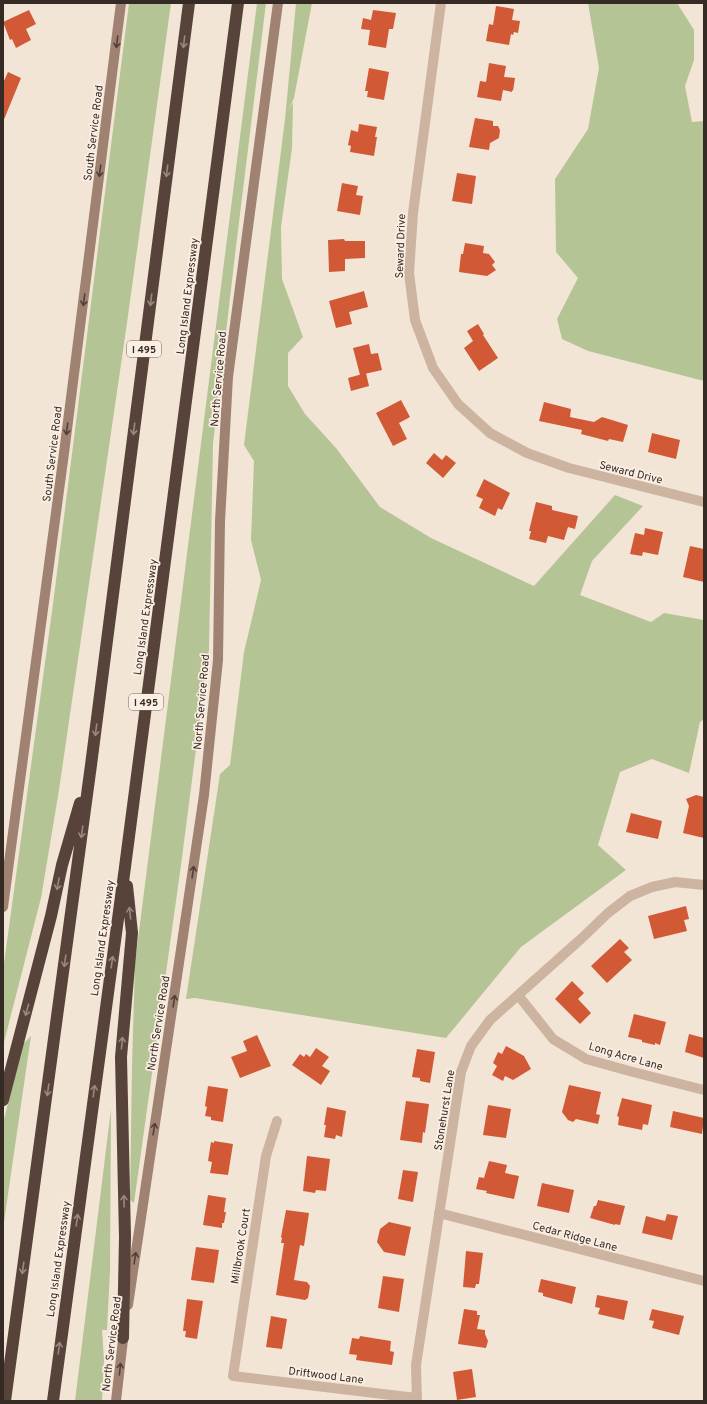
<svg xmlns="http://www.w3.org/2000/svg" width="707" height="1404" viewBox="0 0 707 1404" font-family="Overpass,sans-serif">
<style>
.green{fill:#b5c495}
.building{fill:#d25935}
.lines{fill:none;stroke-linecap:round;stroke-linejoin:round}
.minor{stroke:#ccb4a1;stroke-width:10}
.secondary{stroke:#a08273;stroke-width:10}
.motorway{stroke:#58433b;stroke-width:12}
.oneway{stroke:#504038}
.oneway2{stroke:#99887e}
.labels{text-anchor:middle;stroke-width:3.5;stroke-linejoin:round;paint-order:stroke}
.shield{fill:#fbefe3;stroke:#71655e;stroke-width:1}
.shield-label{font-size:10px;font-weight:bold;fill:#362a25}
.street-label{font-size:11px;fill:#362a25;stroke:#fbefe3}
</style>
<rect width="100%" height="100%" fill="#f3e5d6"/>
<path class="green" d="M129 3H171L127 323 59 790 41 898 3 1046V971L53 604Z
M257 3H266L235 255 213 444 209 649 181 865 134 1203 130 1200 132 1066 135 963Z
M296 3H312L294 98 288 111 293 102 292 148 281 227 282 279 303 337 288 353V386L305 414 336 448 380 507 431 538 534 586 615 495 643 506 592 561 580 595 651 622 664 613 704 620V719L700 722 689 773 652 759 620 772 598 845 626 870 521 947 446 1038 195 998 186 999 220 774 230 765 244 652 261 580 251 540 254 461 244 445 285 119Z
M588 3H677L694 30V60L685 86 692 122 704 121V381L588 351 562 339 557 319 578 278 556 252 555 179 588 129 599 68Z
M31 1036 3 1229V1123L23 1044Z
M111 1109 110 1271 107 1330H102L104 1360 102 1401H75Z"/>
<path class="building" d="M496 6 514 9 512 20 520 21 518 33 514 32 513 35 511 34 509 45 486 41 489 24 493 25Z
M29 10 36 24 26 29 31 40 16 48 12 39 10 40 3 22Z
M373 10 396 13 393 29H389L386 48 368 45 370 30 361 29 363 18 371 20Z
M489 63 506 66 504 77 515 78 513 91 512 90V92L503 90 501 101 477 97 480 81 486 82Z
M369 68 389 72 384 100 367 97 368 91H365Z
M8 72 21 78 3 122V83Z
M475 118 493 121V126H498L500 130 499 138 490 143 489 150 469 147Z
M359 124 377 127 375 137H377L374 156 350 152 351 146 348 145 351 130 358 132Z
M457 173 476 176 472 204 452 201Z
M342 183 358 186 356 195 363 196 360 215 337 211Z
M344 239 345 241H365V258L345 259V271L329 272 328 240Z
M465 243 484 246 483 253 489 254 495 262 492 265 496 270 487 276 459 272 461 254H463Z
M364 291 368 307 349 312 352 324 336 328 329 301Z
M478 324 484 334 483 335 498 358 479 371 464 348 473 341 467 331Z
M369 344 371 354 378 353 382 370 360 375 353 348Z
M366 373 369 386 351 391 348 378Z
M401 400 410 417 399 423 407 439 393 446 376 413Z
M544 402 571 409 570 417 594 422 602 417 628 425 623 442 609 439 608 441 581 434 582 430 539 421Z
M652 433 680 440 676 459 648 452Z
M434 453 442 460 446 455 456 463 443 478 426 463Z
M484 479 510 493 502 510 498 508 495 516 479 508 483 499 476 496Z
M536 502 552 506V510L578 516 575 529 568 527 564 540 548 536 546 543 529 539 531 531H529Z
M645 528 663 532 658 555 643 552 642 556 630 554 635 533 644 535Z
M690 546 704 549V582L683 577Z
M696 795 704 797V838L683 833 689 806 686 799Z
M631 813 662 821 658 839 626 832Z
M686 906 689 919 684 920 687 931 654 939 648 916Z
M620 939 629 948 624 952 632 960 607 983 591 966Z
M572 981 584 993 578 999 591 1013 580 1024 555 999Z
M634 1014 666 1022 660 1045 655 1043V1045L642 1042V1040L628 1037Z
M689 1034 704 1038V1058L685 1052Z
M257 1035 271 1066 240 1078 231 1057 247 1051 243 1041Z
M506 1046 524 1056 531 1069 513 1080 505 1076 503 1081 492 1075 497 1066 493 1063 498 1052 502 1054Z
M316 1048 329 1057 322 1066 330 1071 321 1085 292 1065 300 1054 304 1057 306 1054 310 1057Z
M417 1049 435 1052 430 1083 420 1081V1078L412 1077Z
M569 1085 601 1092 596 1114 600 1115 598 1124 576 1119 573 1122 568 1120 562 1112Z
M208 1086 228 1089 223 1122 211 1120V1117L205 1116 207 1107 205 1106Z
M622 1098 652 1105 648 1125 643 1124 642 1130 618 1125 619 1117 617 1116Z
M406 1101 429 1104 425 1133 423 1132 422 1143 400 1140Z
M488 1105 511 1109 506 1138 483 1135Z
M327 1107 346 1111 342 1137 336 1135 335 1139 324 1137 326 1125H324Z
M673 1111 704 1118 702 1134 670 1127Z
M214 1141 233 1144 228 1175 210 1173 212 1162 208 1161 211 1142 214 1143Z
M307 1156 330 1159 326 1191 316 1190 315 1193 303 1191Z
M489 1161 507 1165 505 1173 519 1176 514 1199 486 1193 487 1191 476 1189 479 1177 484 1178Z
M403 1170 418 1172 413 1202 398 1199Z
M542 1183 574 1190 569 1213 537 1206Z
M208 1195 226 1198 224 1212H226L224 1223H222V1228L203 1225Z
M598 1200 625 1206 620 1225 615 1224V1225L590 1218 594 1206H596Z
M286 1210 309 1213 304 1246 300 1245 294 1280 307 1282 310 1286 308 1298 305 1300 276 1295 284 1243H281L282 1238 281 1237Z
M667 1214 678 1216 672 1240 642 1233 646 1216 665 1221Z
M389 1222 411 1227 405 1256 384 1252 377 1242 380 1229Z
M196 1247 219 1250 214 1283 191 1280Z
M466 1251 483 1253 479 1284H476L475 1288 463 1287Z
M383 1276 404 1279 399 1312 378 1308Z
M541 1279 576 1287 572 1304 543 1296V1293L538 1292Z
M597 1295 628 1301 624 1320 598 1314 600 1308 595 1307Z
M187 1299 203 1301 197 1339 185 1337 186 1331H183Z
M464 1309 477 1311V1315H480L477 1329 485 1330V1334L488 1341 486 1348 458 1344Z
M652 1309 684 1316 679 1335 652 1328 654 1321 649 1320Z
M271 1316 287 1319 282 1349 266 1347Z
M360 1336 391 1341 390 1351 394 1352 392 1365 356 1360 357 1355 349 1354 352 1338 359 1339Z
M472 1369 476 1397 457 1400 453 1372Z"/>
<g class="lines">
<path class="minor" d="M441 3 413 213 409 273 415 320 433 368 458 404 490 433 527 453 569 468 704 502
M518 995 553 1039 586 1059 633 1072 704 1090
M277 1121 266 1156 233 1376 416 1398
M439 1213 704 1281
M417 1401 416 1365 461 1072 471 1046 490 1020 582 938 608 913 630 896 652 887 675 882 704 885"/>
<path class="secondary" d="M3 907 64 453 121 3
M128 1305 204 795 218 660 220 521 228 377 278 3
M116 1401 124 1331"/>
<path class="motorway" d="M3 1100 51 916 62 865 80 803
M123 1338 125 1237 121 1057 132 933 127 886
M5 1401 91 765 189 3
M53 1401 125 867 238 3"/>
</g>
<defs><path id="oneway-shaft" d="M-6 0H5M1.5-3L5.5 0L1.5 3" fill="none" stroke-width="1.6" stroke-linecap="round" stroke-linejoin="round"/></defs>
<g class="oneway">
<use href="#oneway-shaft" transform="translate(117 42) rotate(97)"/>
<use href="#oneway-shaft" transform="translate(100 171) rotate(97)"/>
<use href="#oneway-shaft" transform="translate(84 300) rotate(97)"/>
<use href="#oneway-shaft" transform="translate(67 429) rotate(97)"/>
<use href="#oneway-shaft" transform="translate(193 872) rotate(-81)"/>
<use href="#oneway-shaft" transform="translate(174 1001) rotate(-81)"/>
<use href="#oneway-shaft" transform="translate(154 1129) rotate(-81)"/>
<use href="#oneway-shaft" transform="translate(135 1258) rotate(-81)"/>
<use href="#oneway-shaft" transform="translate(120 1369) rotate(-84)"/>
</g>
<g class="oneway2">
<use href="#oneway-shaft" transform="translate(184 42) rotate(97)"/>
<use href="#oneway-shaft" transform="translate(167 171) rotate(97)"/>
<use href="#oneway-shaft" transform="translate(151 300) rotate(97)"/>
<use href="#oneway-shaft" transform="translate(134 429) rotate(97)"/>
<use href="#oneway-shaft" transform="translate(96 730) rotate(97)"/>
<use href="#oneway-shaft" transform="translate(82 832) rotate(98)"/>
<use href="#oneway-shaft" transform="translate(58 884) rotate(101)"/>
<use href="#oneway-shaft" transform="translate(130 913) rotate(-96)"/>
<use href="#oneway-shaft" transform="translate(65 961) rotate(98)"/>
<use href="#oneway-shaft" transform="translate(112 962) rotate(-82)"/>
<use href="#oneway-shaft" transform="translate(27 1010) rotate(105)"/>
<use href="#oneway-shaft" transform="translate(122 1043) rotate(-85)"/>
<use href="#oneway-shaft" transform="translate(48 1090) rotate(98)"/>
<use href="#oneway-shaft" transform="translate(94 1091) rotate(-82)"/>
<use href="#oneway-shaft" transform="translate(124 1201) rotate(-91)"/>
<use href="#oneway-shaft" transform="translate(77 1220) rotate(-82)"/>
<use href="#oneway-shaft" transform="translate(23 1268) rotate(98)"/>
<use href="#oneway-shaft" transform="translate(59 1348) rotate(-82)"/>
</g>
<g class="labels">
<g class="shield">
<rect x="127" y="341" width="34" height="16" rx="3"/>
<rect x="129" y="694" width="34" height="16" rx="3"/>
</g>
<g class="shield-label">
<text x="144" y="353">I 495</text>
<text x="146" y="706">I 495</text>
</g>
<g class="street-label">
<text transform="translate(93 133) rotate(-83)" y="4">South Service Road</text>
<text transform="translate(400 246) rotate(-88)" y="4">Seward Drive</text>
<text transform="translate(187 296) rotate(-83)" y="4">Long Island Expressway</text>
<text transform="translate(218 379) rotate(-85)" y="4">North Service Road</text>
<text transform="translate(52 454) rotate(-83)" y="4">South Service Road</text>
<text transform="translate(631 472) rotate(14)" y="4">Seward Drive</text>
<text transform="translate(145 617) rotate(-82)" y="4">Long Island Expressway</text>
<text transform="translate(201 702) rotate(-85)" y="4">North Service Road</text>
<text transform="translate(102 938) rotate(-82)" y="4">Long Island Expressway</text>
<text transform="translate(158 1023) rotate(-81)" y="4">North Service Road</text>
<text transform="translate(626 1056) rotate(16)" y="4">Long Acre Lane</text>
<text transform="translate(444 1110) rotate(-81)" y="4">Stonehurst Lane</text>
<text transform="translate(575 1236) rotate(15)" y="4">Cedar Ridge Lane</text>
<text transform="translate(240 1246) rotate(-81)" y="4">Millbrook Court</text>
<text transform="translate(58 1259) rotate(-82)" y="4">Long Island Expressway</text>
<text transform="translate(111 1344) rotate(-83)" y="4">North Service Road</text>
<text transform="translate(326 1375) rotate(7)" y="4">Driftwood Lane</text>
</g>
</g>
<rect width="707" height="1404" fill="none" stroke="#362a25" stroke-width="8"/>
</svg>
